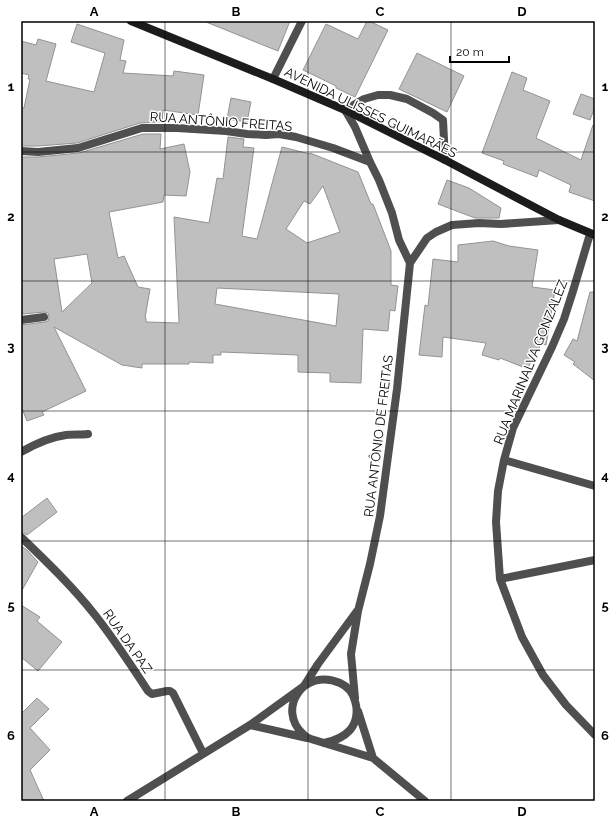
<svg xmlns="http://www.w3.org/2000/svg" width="616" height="822" viewBox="0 0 616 822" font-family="Raleway,sans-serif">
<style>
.building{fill:#bfbfbf;stroke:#939393;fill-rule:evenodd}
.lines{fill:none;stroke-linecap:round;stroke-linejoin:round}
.lane{stroke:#4f4f4f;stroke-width:8}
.street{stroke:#4f4f4f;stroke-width:8}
.secondary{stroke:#1c1c1c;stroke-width:8}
.grid{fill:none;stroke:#000;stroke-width:1;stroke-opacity:0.55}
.labels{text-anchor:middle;stroke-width:3;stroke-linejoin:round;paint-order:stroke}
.street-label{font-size:13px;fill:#000;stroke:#fff}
.neatline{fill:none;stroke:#000;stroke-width:1.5}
.grid-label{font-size:13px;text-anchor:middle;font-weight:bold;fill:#000}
</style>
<rect width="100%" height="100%" fill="#fff"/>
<path class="building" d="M206 21H290L278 51 206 22Z
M367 21H369L388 30 355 97 336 88V86L303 70 326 24 358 39Z
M77 24 124 40 120 60 126 61 123 73 173 76 174 71 204 75 198 115 163 110 162 122 140 123 77 143 38 146H21V108H24L30 79H28L29 75 21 73V41L36 45 38 39 56 44 46 81 94 92 105 53 71 42Z
M417 53 464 76 447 112 399 89Z
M512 72 527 78 523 90 550 101 536 138 581 160 593 125H595V201L569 192 571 185 539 170 537 177 503 164 504 161 482 153Z
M581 94 595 99V107L590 120 573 114Z
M231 98 251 102 247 122 227 119Z
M143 134H161L160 149 184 144 190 172 186 196 164 195 163 202 109 212 118 258 124 256 138 287 150 289 145 318H146V322L179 323 174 217 209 223 217 178 223 179 228 137 244 139 243 147 254 148 242 236 257 239 282 147 310 154V153L358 172 371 204H373L391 251V285L398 286 395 311 390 310 388 331 363 329 361 383 330 382V373L298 372V355L221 352V355H213V363L189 362V364H142V368L122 365 54 327 86 391 42 412 44 415 27 421 21 406V325L45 322 48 321 49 317 48 313 44 312 23 314 21 307V157H38L79 153ZM323 186 340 232 307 243 286 229 304 201 310 204ZM87 254 92 283 62 312 54 259ZM217 288 339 294 336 326 215 304Z
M447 180 469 188 501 208 499 218H475L438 204Z
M493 241 509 246 538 250 532 287 555 290 546 345 541 343 538 351 535 350 528 369 500 358 499 360 482 355 486 343 443 337 442 357 419 355 425 305 428 306 433 259 458 262V245Z
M590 292H595V381L573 364 575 362 564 355 573 339 577 341Z
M47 498 57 512 27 535 24 533 21 532V518Z
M21 546 27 550 38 562 21 592Z
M21 605 40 617 37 621 62 642 38 671 21 657Z
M37 698 49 709 30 728 50 750 30 770 44 801H21V714Z"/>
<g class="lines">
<path class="lane" d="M273 79 302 21
M345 110 364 99 378 95H390L407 99 433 113 443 120 445 160
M21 320 44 317
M21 537C47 562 73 587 95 615 114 639 131 665 148 691L152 694 167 691H170L173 693 203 753"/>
<path class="street" d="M345 110 355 127 370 162 379 180 392 213 399 240 410 263
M21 151 38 152 78 148 142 128H177L226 131 247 134 266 135 279 134 296 137 333 148 370 162
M590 234 573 291 564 319 552 347 513 428 504 460 498 491 496 522 500 579 522 637 543 675 566 705 595 735
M21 452C35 444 50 437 66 435 73 434 81 435 88 434
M504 460 595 486
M500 579 595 560
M355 698 351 654 358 611 370 564 380 516 397 389 410 263 427 238 436 232 452 225 479 223 501 224 559 220
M358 711 373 758
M250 725 307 738
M324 743C334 741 343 738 350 730 357 722 358 710 355 701 353 693 347 686 340 683 304 667 276 709 303 734 305 736 308 738 311 739L373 758 425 801
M127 801 250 725 304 686 318 664 357 611"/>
<path class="secondary" d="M131 21 273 79 345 110 445 160 559 220 595 235"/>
</g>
<path class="grid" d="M165 21V801M308 21V801M451 21V801M21 152H595M21 281H595M21 411H595M21 541H595M21 670H595"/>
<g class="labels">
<g class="street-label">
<text transform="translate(371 112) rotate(26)" y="5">AVENIDA ULISSES GUIMARÃES</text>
<text transform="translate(221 121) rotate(4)" y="5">RUA ANTÔNIO FREITAS</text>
<text transform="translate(530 362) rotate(-68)" y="5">RUA MARINALVA GONZALEZ</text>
<text transform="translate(378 436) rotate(-83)" y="5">RUA ANTÔNIO DE FREITAS</text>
<text transform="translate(128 641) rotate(55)" y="5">RUA DA PAZ</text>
</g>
</g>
<rect width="616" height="822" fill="none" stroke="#ffffff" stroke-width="44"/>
<path d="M450 56v6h59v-6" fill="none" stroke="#000000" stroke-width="2"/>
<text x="456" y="56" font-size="12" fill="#000000" stroke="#ffffff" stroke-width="3" paint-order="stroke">20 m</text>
<rect x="22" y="22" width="572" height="778" class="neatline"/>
<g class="grid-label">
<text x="94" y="16">A</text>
<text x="236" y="16">B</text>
<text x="380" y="16">C</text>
<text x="522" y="16">D</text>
<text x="11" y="91">1</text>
<text x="605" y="91">1</text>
<text x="11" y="221">2</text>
<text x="605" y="221">2</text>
<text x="11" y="351">3</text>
<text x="605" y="351">3</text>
<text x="11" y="480">4</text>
<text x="605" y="480">4</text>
<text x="11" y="610">5</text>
<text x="605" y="610">5</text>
<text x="11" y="740">6</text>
<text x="605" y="740">6</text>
<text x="94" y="816">A</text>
<text x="236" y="816">B</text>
<text x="380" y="816">C</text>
<text x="522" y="816">D</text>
</g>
</svg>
